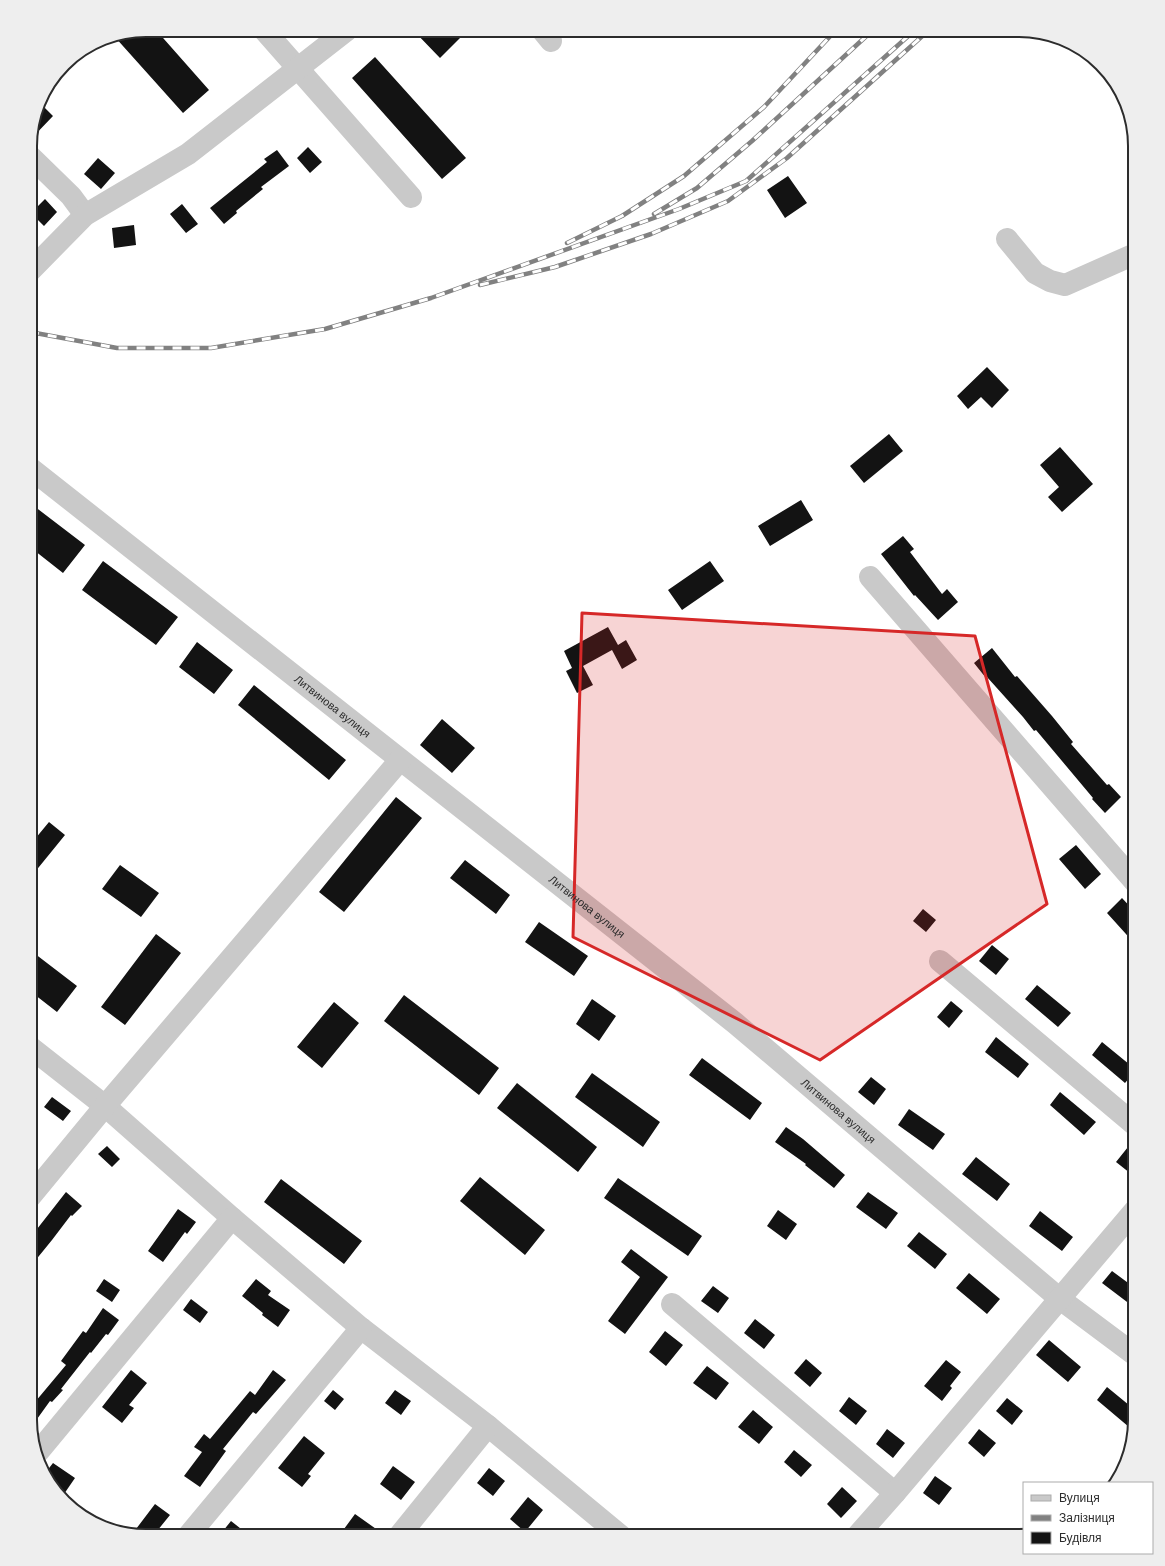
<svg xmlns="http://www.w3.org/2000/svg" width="1165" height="1566" viewBox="0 0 1165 1566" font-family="Helvetica,sans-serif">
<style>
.building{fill:#131313}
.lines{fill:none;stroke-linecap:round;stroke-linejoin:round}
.minor{stroke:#c9c9c9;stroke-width:22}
.rail-casing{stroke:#818181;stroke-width:4.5}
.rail{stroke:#fff;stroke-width:3;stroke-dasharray:9;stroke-linecap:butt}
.marked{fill:#d62828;fill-opacity:0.2;stroke:#d62828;stroke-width:3;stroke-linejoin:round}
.labels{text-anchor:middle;stroke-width:4;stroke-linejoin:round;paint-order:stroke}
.street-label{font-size:11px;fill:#2c2c2c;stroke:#fff}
.rim{fill:none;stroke:#2c2c2c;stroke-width:2}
</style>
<rect width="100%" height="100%" fill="#fff"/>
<path class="building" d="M146 30H156L209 90 183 113 114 36Z
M413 30H468L440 58Z
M375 57 466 158 442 179 352 78Z
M40 103 53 116 30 140V138Z
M308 147 322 162 310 173 297 158Z
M277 150 289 166 261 187 263 189 236 211 237 213 224 224 210 208 267 162 264 159Z
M98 158 115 173 101 189 84 174Z
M788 176 807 203 785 218 767 190Z
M45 199 57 212 44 226 31 213Z
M182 204 198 224 186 233 170 214Z
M134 225 136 245 114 248 112 228Z
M987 367 1009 390 992 408 981 397 968 409 957 396Z
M889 434 903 451 864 483 850 466Z
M1060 447 1093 484 1062 512 1048 497 1059 487 1040 465Z
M801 500 813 520 770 546 758 526Z
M30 503 85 545 63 573 30 547Z
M903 536 914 549 910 552 942 594 947 589 958 602 938 620 915 595 914 596 881 554Z
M103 561 178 617 156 645 82 590Z
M710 561 724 581 682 610 668 590Z
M608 627 618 645 626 640 637 660 622 669 612 650 583 666 593 685 577 693 566 671 572 668 564 651Z
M197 642 233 670 214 694 179 667Z
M992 648 1015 677 1017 676 1052 716 1073 742 1071 744 1107 785 1109 784 1121 797 1105 813 1092 799 1093 798 1036 730 1034 731 1023 717 987 677 986 678 974 663Z
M254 685 346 760 329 780 238 705Z
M442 719 475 748 452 773 420 745Z
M396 797 422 818 344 912 319 892Z
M49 822 65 835 30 878V845Z
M1076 845 1101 874 1085 889 1059 859Z
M465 860 510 895 496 914 450 878Z
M120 865 159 893 141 917 102 889Z
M1122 898 1135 912V944L1107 913Z
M923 909 936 920 926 932 913 921Z
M539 922 588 956 574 976 525 942Z
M156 934 181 953 125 1025 101 1007Z
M992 945 1009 959 996 975 979 961Z
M30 950 77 986 57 1012 30 991Z
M1037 985 1071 1013 1058 1027 1025 999Z
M404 995 499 1068 479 1095 384 1021Z
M592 999 616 1016 599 1041 576 1024Z
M951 1001 963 1011 949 1028 937 1017Z
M334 1002 359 1023 322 1068 297 1047Z
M996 1037 1029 1064 1018 1078 985 1052Z
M1102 1042 1135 1069V1071L1125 1083 1092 1055Z
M702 1058 762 1103 750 1120 689 1075Z
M592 1073 660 1122 643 1147 575 1097Z
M871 1077 886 1089 874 1105 858 1092Z
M517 1083 597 1147 578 1172 497 1108Z
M1060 1092 1096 1122 1084 1135 1050 1105Z
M52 1097 71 1111 63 1121 44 1107Z
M909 1109 945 1134 933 1150 898 1125Z
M786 1127 803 1139 845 1175 834 1188 805 1165 806 1164 775 1142Z
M107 1146 120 1159 112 1167 98 1154Z
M1128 1147 1135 1153V1177L1116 1162Z
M976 1157 1010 1184 997 1201 962 1174Z
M480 1177 545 1230 525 1255 460 1201Z
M618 1178 702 1236 688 1256 604 1198Z
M281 1179 362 1241 344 1264 264 1202Z
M66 1192 82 1206 72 1216 71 1215 52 1240 30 1267V1238Z
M868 1192 898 1213 886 1229 856 1207Z
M178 1209 196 1222 187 1234 185 1232 163 1262 148 1251Z
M778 1210 797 1224 786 1240 767 1226Z
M1040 1211 1073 1237 1062 1251 1029 1226Z
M919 1232 947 1254 935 1269 907 1246Z
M631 1249 668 1277 625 1334 608 1321 640 1277 621 1262Z
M1112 1271 1135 1288V1308L1102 1283Z
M969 1273 1000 1299 987 1314 956 1288Z
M104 1279 120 1290 112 1302 96 1291Z
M256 1279 271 1291 268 1295 290 1310 278 1327 262 1315 263 1313 242 1296Z
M713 1286 729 1298 718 1313 701 1301Z
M191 1299 208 1312 200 1323 183 1310Z
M103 1308 119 1320 108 1335 106 1334 91 1353 90 1352 61 1389 63 1390 52 1402 50 1401 32 1426 30 1420V1408L66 1365 61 1361 83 1331 86 1333Z
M755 1319 775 1335 764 1349 744 1333Z
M665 1331 683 1345 666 1366 649 1352Z
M1049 1340 1081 1367 1068 1382 1036 1355Z
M806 1359 822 1373 810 1387 794 1373Z
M946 1360 961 1372 950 1386 952 1388 942 1401 924 1386Z
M707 1366 729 1383 716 1400 693 1383Z
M131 1370 147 1383 129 1405 134 1408 122 1423 102 1407Z
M273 1370 286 1380 256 1414 253 1412 223 1449 226 1451 200 1487 184 1476 202 1452 194 1447 204 1434 210 1439 250 1391 255 1395Z
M1107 1387 1135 1410V1420L1129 1427 1097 1400Z
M333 1390 344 1399 335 1410 324 1401Z
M395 1390 411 1401 401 1415 385 1403Z
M849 1397 867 1411 856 1425 839 1411Z
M1007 1398 1023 1411 1012 1425 996 1411Z
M753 1410 773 1427 759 1444 738 1427Z
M887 1429 905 1443 893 1458 876 1444Z
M979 1429 996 1443 984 1457 968 1443Z
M304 1436 325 1453 308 1474 311 1476 302 1487 278 1468Z
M794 1450 812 1465 801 1477 784 1462Z
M53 1463 75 1478 64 1494 49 1483 46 1472Z
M393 1466 415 1482 401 1500 380 1484Z
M489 1468 505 1481 493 1496 477 1483Z
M935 1476 952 1488 939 1505 923 1493Z
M842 1487 857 1501 841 1518 827 1504Z
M528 1497 543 1510 525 1532 510 1519Z
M155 1504 170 1515 153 1536H146L133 1533Z
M355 1514 386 1536H354L344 1529Z
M231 1521 250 1536H219Z"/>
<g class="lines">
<g class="minor">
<path d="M264 30 411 197"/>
<path d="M542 30 551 41"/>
<path d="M30 156 71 196 85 215"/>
<path d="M1007 239 1035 273 1050 281 1065 285 1135 254"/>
<path d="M30 271 85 215 188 154 347 30"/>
<path id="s1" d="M30 468 735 1023 1060 1299 1135 1355"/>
<path d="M870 577 1135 882"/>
<path d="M940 961 1135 1125"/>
<path d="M30 1047 105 1106 232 1218 361 1328 488 1426 621 1536"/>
<path d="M30 1197 105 1106 400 760"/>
<path d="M672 1304 895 1493"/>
<path d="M39 1451 232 1218"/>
<path d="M188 1536 361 1328"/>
<path d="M399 1536 488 1426"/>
<path d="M857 1536 895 1493 1135 1210"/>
</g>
<g class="rail-casing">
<path id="rail" d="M654 214 697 188 752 141 873 30
M567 243 622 216 684 176 764 107 836 30
M480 285 555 267 651 234 728 201 787 158 929 30
M30 332 117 348H211L325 329 431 298 679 209 746 181 915 30"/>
</g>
<use href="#rail" class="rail"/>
</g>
<path class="marked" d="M582 613 975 636 1047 904 820 1060 573 937Z"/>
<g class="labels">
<g class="street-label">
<text dy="4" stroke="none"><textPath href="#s1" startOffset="385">Литвинова вулиця</textPath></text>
<text dy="4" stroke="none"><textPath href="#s1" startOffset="709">Литвинова вулиця</textPath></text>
<text dy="4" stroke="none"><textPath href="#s1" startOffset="1033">Литвинова вулиця</textPath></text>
</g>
</g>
<path d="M0 0H1165V1566H0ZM146 37H1019A109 109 0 0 1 1128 146V1420A109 109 0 0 1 1019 1529H146A109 109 0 0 1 37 1420V146A109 109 0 0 1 146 37Z" fill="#eee" fill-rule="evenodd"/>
<path class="rim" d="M146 37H1019A109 109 0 0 1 1128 146V1420A109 109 0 0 1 1019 1529H146A109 109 0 0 1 37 1420V146A109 109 0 0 1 146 37Z"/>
<rect x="1023" y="1482" width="130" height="72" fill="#ffffff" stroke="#ababab"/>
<rect x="1031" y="1495" width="20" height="6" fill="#c9c9c9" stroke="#ababab"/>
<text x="1059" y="1502" font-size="12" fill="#2c2c2c">Вулиця</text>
<rect x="1031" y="1515" width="20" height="6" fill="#818181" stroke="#ababab"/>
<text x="1059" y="1522" font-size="12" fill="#2c2c2c">Залізниця</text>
<rect x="1031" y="1532" width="20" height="12" fill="#131313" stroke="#ababab"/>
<text x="1059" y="1542" font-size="12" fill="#2c2c2c">Будівля</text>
</svg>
